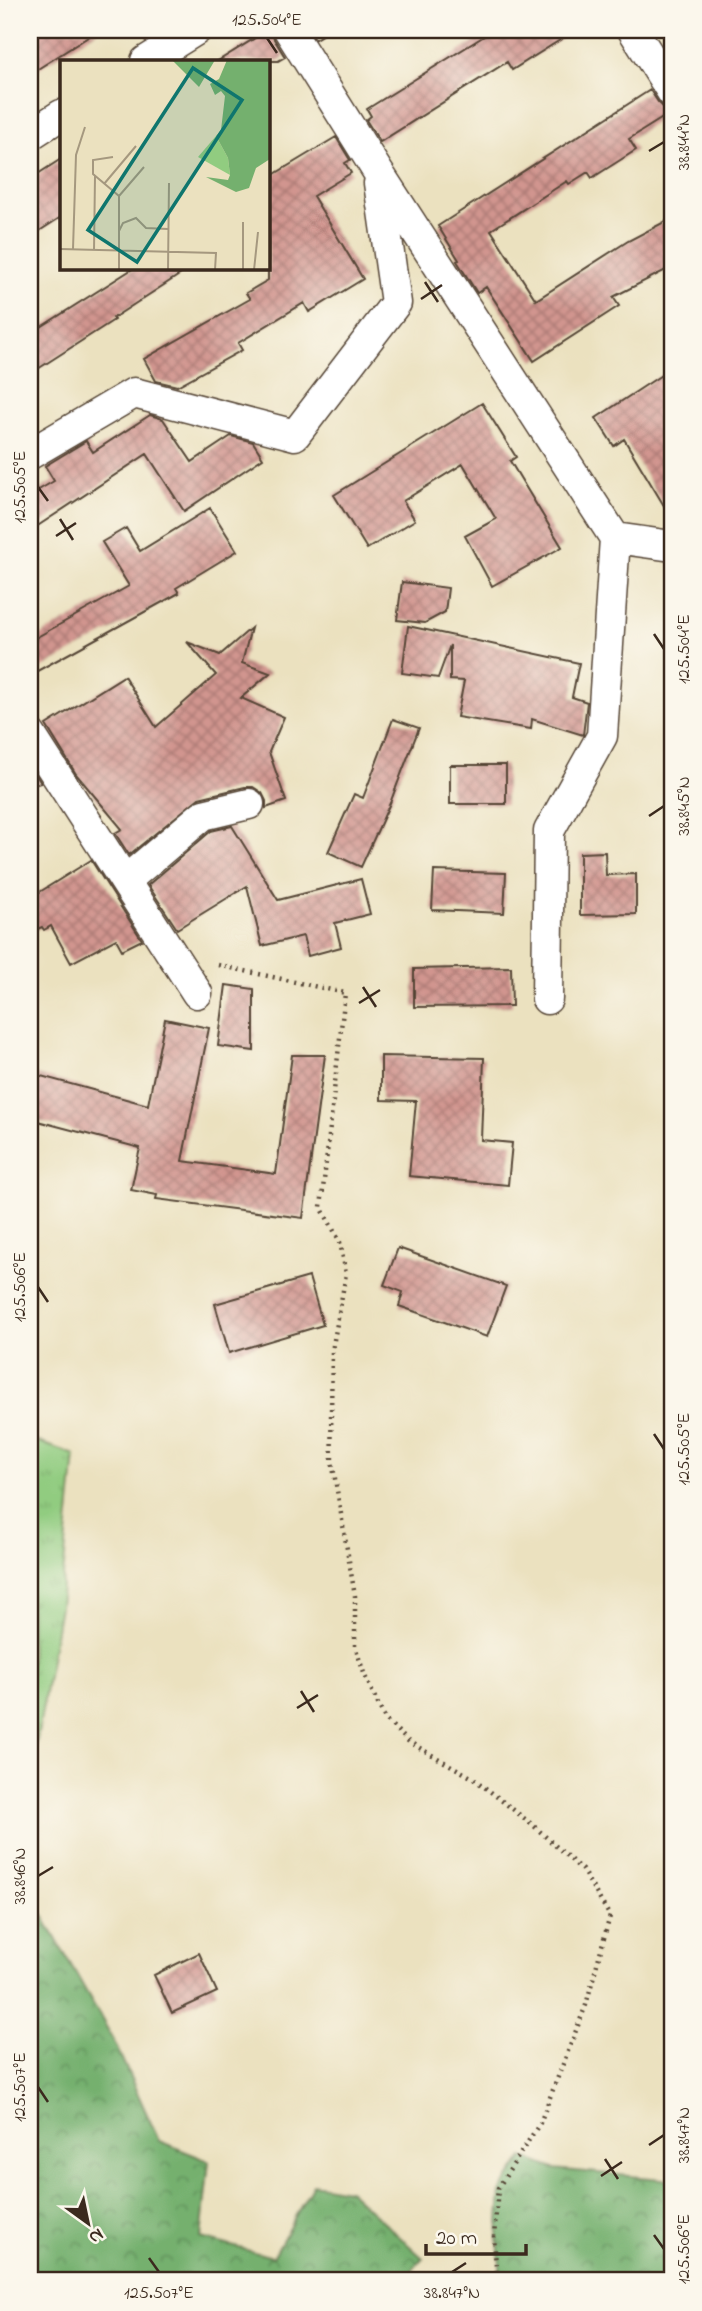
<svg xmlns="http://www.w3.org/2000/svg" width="702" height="2311" viewBox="0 0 702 2311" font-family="'Indie Flower',sans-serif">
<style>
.grass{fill:url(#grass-tufts);stroke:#667b4f;stroke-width:2}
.forest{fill:url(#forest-crowns);stroke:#586d46;stroke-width:2}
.building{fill:url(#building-cross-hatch)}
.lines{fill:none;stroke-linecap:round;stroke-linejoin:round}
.street-casing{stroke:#554536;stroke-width:33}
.path{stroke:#554536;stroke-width:4.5;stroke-dasharray:2 5;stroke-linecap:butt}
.street{stroke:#fff;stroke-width:30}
.ticks{fill:none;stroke:#3b2a1e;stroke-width:2.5}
.inset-road{fill:none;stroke:#a5987f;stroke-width:2}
.view{fill:#0f766e;fill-opacity:0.15;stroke:#0f766e;stroke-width:3.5}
.inset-edge{fill:none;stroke:#3b2a1e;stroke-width:3.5}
.neatline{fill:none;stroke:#3b2a1e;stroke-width:2.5}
.ticks-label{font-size:18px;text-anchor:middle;fill:#3b2a1e}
</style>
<defs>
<pattern id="grass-tufts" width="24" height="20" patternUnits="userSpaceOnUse" patternTransform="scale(1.75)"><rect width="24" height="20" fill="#91cc80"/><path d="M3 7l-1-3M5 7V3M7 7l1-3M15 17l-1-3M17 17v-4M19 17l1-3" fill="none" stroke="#7eaf6e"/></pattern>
<pattern id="forest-crowns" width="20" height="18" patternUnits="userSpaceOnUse" patternTransform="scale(1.75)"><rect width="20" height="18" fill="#74b06e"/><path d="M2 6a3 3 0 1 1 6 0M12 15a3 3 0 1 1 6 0" fill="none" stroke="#608f5a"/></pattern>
<pattern id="building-cross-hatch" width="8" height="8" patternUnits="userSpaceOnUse" patternTransform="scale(1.75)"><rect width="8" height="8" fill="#d1958f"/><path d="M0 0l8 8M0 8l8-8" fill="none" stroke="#ab7a74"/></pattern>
</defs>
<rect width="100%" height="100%" fill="#fbf7ec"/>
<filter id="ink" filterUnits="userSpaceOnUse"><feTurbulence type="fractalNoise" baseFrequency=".0143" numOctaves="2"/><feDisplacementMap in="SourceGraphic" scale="14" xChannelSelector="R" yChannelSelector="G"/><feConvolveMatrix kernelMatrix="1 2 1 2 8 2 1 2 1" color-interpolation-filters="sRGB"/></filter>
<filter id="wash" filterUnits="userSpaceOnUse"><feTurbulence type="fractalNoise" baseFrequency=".00686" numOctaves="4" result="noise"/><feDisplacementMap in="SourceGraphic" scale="28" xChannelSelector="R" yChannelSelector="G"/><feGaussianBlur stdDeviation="1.57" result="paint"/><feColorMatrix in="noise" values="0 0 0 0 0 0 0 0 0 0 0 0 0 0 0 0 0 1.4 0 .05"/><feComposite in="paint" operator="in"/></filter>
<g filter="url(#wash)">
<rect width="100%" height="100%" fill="#ebe1bf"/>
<path class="grass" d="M30 1439 75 1455 60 1606 31 1775Z"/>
<path class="forest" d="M30 1893 112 2037 159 2141 209 2161 201 2238 273 2257 313 2184 348 2190 423 2258 403 2281H30Z
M523 2157 554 2169 672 2180V2281H501L498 2237 501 2190Z"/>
<g id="blocks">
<path class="building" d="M30 30H99L30 74Z
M268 30H272L274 39 285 57 278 61H218Z
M310 30H330L315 39Z
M494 30H576L512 70 507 62 380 142 366 120 371 116 367 109Z
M650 90 658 102 664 108 672 109V112L629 139 636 150 592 178 588 172 569 184 567 181 491 230 536 300 628 241 672 218V267L613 297 619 306 534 361 486 287 477 293 457 261 459 260 438 226Z
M336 137 350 160 345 163 351 173 313 196 363 279 309 312 304 303 238 343 242 350 177 386 156 381 144 359 250 299 246 293 268 280V178Z
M61 159V217L30 237V179Z
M134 268H190L113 318 114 320 30 374V334Z
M672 368V519L624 439 614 446 596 418Z
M482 403 516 457 510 461 562 547 492 586 465 536 496 519 463 464 403 501 415 520 367 549 334 495Z
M150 415 163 419 192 462 231 436 253 442 263 458 184 511 147 454 30 531V495L54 481 45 466 86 441 93 452Z
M210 508 237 551 176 588 179 593 30 675V641L129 586 102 542 126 528 140 551Z
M402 582 448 588 445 612 425 623 397 620Z
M408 626 579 663 572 697 587 702 583 735 532 719 531 729 457 717 464 681 450 680V645L438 678 402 673Z
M251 628 242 663 270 673 241 698 284 717 269 752 286 801 266 808V801L262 793 253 787H245L199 798 129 855 115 833 122 829 76 774 46 725 124 676 156 727 216 675 187 642 220 655Z
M393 719 419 728 390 803 361 867 328 852 354 794 363 798Z
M450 765H506V804H450Z
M30 766 41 783 30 786Z
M232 826 278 900 361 879 370 914 335 923 341 947 308 956 303 936 262 946 247 886 177 929 148 885 211 831Z
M605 852 606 875 636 874V914L580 915V853Z
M91 860 142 940 122 950 116 939 71 963 51 926 44 930 42 927 30 932V898Z
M434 871 506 873 504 913 432 910Z
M511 967 512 1006 414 1007V969Z
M226 985 254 989V1051L218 1046Z
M165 1019 209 1028 182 1161 276 1174 292 1055H325L303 1218 156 1199 157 1195 131 1190 140 1148 30 1119V1073L148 1105Z
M381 1056 484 1058 481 1140 512 1143 508 1185 409 1176 416 1101 381 1100Z
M398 1248 506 1286 487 1337 399 1306 403 1292 384 1285Z
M309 1277 323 1325 229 1353 215 1304Z
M199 1953 217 1992 172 2013 154 1975Z"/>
</g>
</g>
<g filter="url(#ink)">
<use href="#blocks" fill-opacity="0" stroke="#554536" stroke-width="2"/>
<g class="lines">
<g class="street-casing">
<path id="street" d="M289 30 378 172 615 538 672 546
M633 30 672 92
M146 61 196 30
M30 135 61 115
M30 454 134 393 295 435 396 303 379 183
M30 734 197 993
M125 881 203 815 249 804
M547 999 549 831 602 736 615 538"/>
</g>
<path class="path" d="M218 965 345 993 321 1207 340 1242 346 1274 332 1351 331 1414 332 1461 355 1596V1646L365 1676 385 1719 409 1742 473 1778 534 1826 582 1870 610 1916 586 2005 540 2123 498 2188 494 2237 497 2281"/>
<use href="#street" class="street"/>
</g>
</g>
<path class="ticks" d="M267 38 277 53M649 151 664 142M425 282 438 302M421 299 442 285M38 487 48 501M60 519 73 540M56 536 76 523M654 634 664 649M649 816 664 806M363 987 376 1007M359 1003 380 990M38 1287 48 1302M654 1434 664 1449M301 1691 314 1712M297 1708 318 1695M38 1876 53 1867M38 2087 48 2102M649 2145 664 2135M605 2159 618 2179M601 2176 622 2162M654 2235 664 2249M149 2258 159 2272M452 2272 466 2263"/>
<g transform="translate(60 60)">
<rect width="210" height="210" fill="#ebe1bf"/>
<path d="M156 76 168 98 170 115 138 97Z" fill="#91cc80"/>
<path d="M112 0H155L139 27ZM167 0H210V99L196 108 189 128 176 132 146 117 168 120 170 115 168 98 156 76 161 70 165 36 161 31 155 35 150 24 159 19Z" fill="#74b06e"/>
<path class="inset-road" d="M53 97 33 100V114L59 136V210M44 124 76 86M59 136 84 107M59 171 63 163 76 158 86 168 108 169M0 189 156 193 155 210M13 189 16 95 25 67M34 191 35 116M108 210 109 123M183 210V162M194 210 198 172"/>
<path class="view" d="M133 8 182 40 77 202 28 170Z"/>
<rect width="210" height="210" class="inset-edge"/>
</g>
<rect width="702" height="2311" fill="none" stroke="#fbf7ec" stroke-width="77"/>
<g transform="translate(88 2223) rotate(147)" stroke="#fbf7ec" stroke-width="5" paint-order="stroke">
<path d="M0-5L12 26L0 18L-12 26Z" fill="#3b2a1e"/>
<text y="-10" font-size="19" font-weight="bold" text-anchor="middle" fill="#3b2a1e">N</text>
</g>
<path d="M426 2244v10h100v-10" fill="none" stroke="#3b2a1e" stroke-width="3.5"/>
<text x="436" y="2244" font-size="21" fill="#3b2a1e" stroke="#fbf7ec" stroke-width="5" paint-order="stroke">20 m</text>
<rect x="38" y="38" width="626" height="2234" class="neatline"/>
<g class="ticks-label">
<text x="267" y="25">125.504°E</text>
<text transform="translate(683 142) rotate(-90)" y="6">38.844°N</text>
<text transform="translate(19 487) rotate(-90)" y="6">125.505°E</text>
<text transform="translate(683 649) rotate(-90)" y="6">125.504°E</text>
<text transform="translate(683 806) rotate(-90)" y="6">38.845°N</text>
<text transform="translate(19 1287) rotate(-90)" y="6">125.506°E</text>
<text transform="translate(683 1449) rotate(-90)" y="6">125.505°E</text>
<text transform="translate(19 1876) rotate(-90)" y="6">38.846°N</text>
<text transform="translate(19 2087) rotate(-90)" y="6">125.507°E</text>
<text transform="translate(683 2135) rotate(-90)" y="6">38.847°N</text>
<text transform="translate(683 2249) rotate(-90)" y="6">125.506°E</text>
<text x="159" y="2298">125.507°E</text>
<text x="452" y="2298">38.847°N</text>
</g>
</svg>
